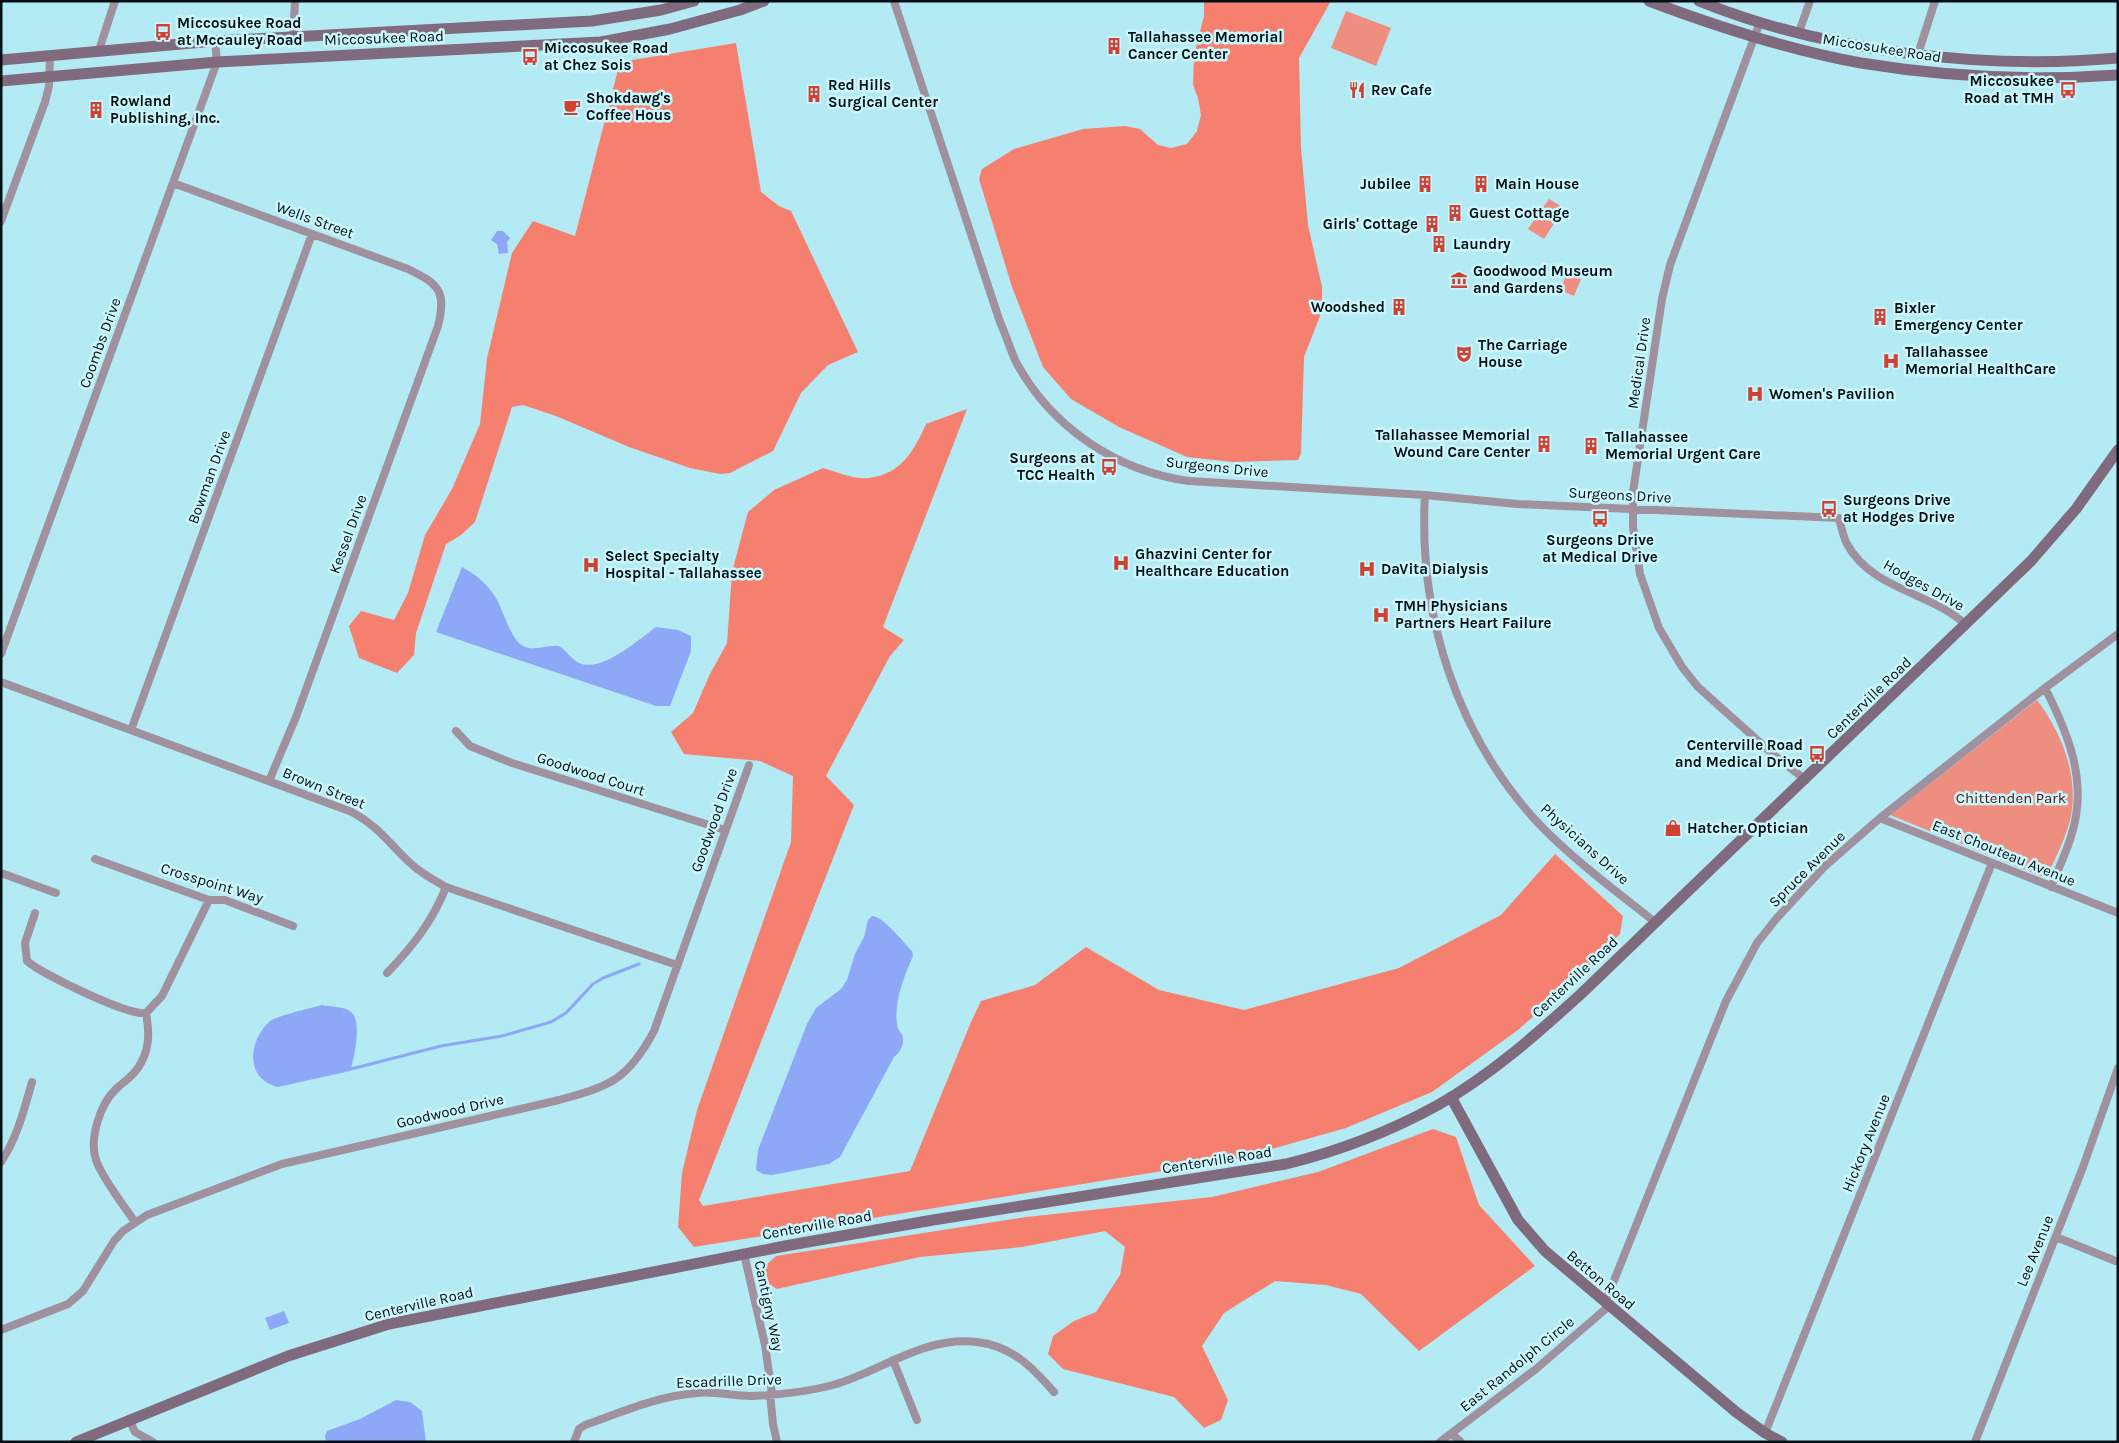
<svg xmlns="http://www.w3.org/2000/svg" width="2119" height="1443" viewBox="0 0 2119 1443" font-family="Karla,sans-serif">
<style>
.green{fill:#ee8e80}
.forest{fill:#f68070}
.water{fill:#8da8f6}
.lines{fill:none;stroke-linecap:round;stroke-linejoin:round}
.stream{stroke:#8da8f6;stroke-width:3}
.street{stroke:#9f919e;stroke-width:8}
.secondary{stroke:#806b7e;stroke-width:11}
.labels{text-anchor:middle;stroke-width:5;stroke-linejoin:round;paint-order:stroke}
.poi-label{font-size:15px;font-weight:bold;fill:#001014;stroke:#cbf6fd;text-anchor:start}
.street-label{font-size:15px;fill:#001014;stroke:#cbf6fd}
.park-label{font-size:15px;fill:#590f09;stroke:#cbf6fd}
</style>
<rect width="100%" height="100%" fill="#b4eaf4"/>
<path class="green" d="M1346 11 1391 28 1376 66 1331 48Z
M1549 199 1564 208 1544 239 1528 229Z
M1567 273 1581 279 1574 296 1560 290Z
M2037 700C2062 733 2080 778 2070 820 2065 840 2055 859 2046 878L1890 815Z"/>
<path class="forest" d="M1204 1H1331L1299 58 1301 148 1308 225 1322 287V311L1304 357 1301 453 1298 460 1233 462 1187 457 1119 427 1071 399 1043 367 1012 287 979 179 982 169 1014 149 1083 129 1125 126 1140 129 1158 145 1171 148 1187 144 1197 131 1201 115 1198 98 1193 85 1194 56 1204 16Z
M736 43 761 192 779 206 791 211 858 352 828 365 801 393 773 451 730 473 720 474 690 468 629 447 556 416 523 405 512 407 475 522 461 535 446 544 416 633 414 655 397 673 359 658 349 626 361 611 394 620 408 593 425 535 452 489 480 424 487 358 512 253 533 221 575 236 620 62Z
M967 409 883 627 904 640 890 656 826 776 854 805 699 1200 703 1206 910 1171 971 1022 981 1001 1035 985 1086 947 1159 990 1244 1010 1399 968 1501 915 1555 854 1623 916 1620 934 1584 971 1518 1030 1432 1092 1346 1128 1237 1159 694 1247 678 1227 682 1173 697 1110 791 842 793 776 760 761 684 754 671 732 693 713 709 676 727 643 732 572 748 512 774 490 823 468C837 472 855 480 869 478 901 474 914 451 926 424Z
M1433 1129 1456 1137 1479 1205 1535 1266 1419 1351 1361 1294 1326 1285 1275 1281 1224 1313 1202 1346 1228 1400 1221 1420 1204 1428 1174 1397 1063 1369 1048 1354 1053 1336 1074 1321 1096 1312 1120 1275 1125 1247 1105 1231 1022 1247 920 1257 777 1289 765 1281 763 1268 776 1256 1026 1217 1212 1197 1318 1172Z"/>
<path class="water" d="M497 231H503L510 238 507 242 508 253 499 254 497 244 491 240Z
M462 567C475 574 485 582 494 595 503 608 510 639 523 646 534 652 547 644 559 646 567 651 571 659 579 663 602 673 638 640 656 627L678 630 691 636V651L670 706H656L436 632Z
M872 916C883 916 904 943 912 951L913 956C904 976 894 1002 897 1024 897 1031 904 1033 903 1041 903 1047 899 1053 894 1057L840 1157 829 1164 772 1175 763 1174 756 1170 758 1150 807 1024 816 1008 841 989 847 980 855 954 864 937 868 920Z
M322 1005C331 1007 346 1006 352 1013 362 1022 354 1060 350 1071L278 1087C245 1079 248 1042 269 1022 275 1016 312 1008 322 1005Z
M284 1311 289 1323 270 1330 265 1318Z
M396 1400 410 1402 422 1411 426 1442H326L325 1436 327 1431 360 1419Z"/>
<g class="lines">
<path class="stream" d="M351 1069 441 1046 502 1036 551 1022 566 1013 593 984 603 978 639 964"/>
<path class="street" d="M894 1 1000 322C1006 335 1010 349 1016 362 1051 427 1116 471 1189 481L1425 495 1517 504 1839 518C1841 527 1843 536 1847 544 1872 590 1931 592 1966 625
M1760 22 1670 265 1662 299 1633 492V527L1640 574 1659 628 1682 667 1698 687 1775 756 1806 780
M1799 32 1810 1
M293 36 295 1
M99 50 115 1
M1918 54 1935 1
M173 183 408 269C438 284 447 290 438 326L296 717 269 781
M1 221 45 102 49 86 50 55
M1425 495C1418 615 1457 737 1540 825 1575 861 1616 891 1655 922
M1 654 217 62 215 41
M1 682 352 812C379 827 387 841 408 861 419 872 432 879 446 887L677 965
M2045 688C2068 733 2088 781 2072 833 2067 852 2058 869 2051 887
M131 730 312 234
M456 731 470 746 512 763 725 830
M1880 818 2118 913
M95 859 209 900H225L293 926
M1 873 56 893
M35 913 25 943 27 961C42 974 128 1016 146 1013
M387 973C412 947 433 921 446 887
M1 1162C17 1138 24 1110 32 1082
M135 1222C124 1206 102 1178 96 1160 89 1139 100 1104 116 1089 126 1080 136 1074 142 1061 150 1045 149 1030 146 1013L162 996 209 900
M2056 1237 2118 1262
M744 1254 765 1345 772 1394
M1605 1303 1726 1001 1757 943 1776 919 1824 867 1880 818 2045 688 2118 634
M1 1330 68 1304 83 1291 114 1241 123 1231 147 1215 282 1164 559 1100C610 1086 628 1080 654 1031L749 765
M893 1360 917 1420
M770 1394 773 1424 777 1442
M129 1419 135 1432 153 1442
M1765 1433 1992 863
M1452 1434 1461 1442
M574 1442 579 1429 585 1425C622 1412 657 1396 697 1393 715 1391 733 1396 750 1396 777 1395 807 1392 833 1385 882 1371 923 1336 977 1342 1012 1346 1032 1367 1054 1392
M1440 1442 1536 1369 1609 1306
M1975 1442 2083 1167 2118 1068"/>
<path class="secondary" d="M1649 1C1718 27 1788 50 1861 63 1946 77 2032 81 2118 75
M1699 1C1824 52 1984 70 2118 58
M1 60 215 41 592 21 661 10 694 1
M1 81 217 62 601 42 670 29 740 10 764 1
M1451 1097 1518 1220 1545 1251 1736 1412 1765 1433 1782 1442
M76 1442 288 1356 389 1324 785 1246 933 1220 1286 1164C1339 1151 1391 1131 1438 1105 1491 1075 1538 1033 1582 993L2031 561 2076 509 2118 450"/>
</g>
<defs>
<g id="bus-bare" transform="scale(1.35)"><path d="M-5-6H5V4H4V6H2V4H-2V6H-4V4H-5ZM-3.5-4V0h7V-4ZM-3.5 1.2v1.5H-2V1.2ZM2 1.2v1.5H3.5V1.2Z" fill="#ce4133" stroke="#cbf6fd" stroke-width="2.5" paint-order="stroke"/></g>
<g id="building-bare" transform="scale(1.35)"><path d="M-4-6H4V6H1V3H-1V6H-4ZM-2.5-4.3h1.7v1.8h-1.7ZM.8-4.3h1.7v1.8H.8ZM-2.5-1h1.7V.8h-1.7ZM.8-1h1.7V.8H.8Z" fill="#ce4133" stroke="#cbf6fd" stroke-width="2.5" paint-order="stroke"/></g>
<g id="restaurant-bare" transform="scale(1.35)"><path d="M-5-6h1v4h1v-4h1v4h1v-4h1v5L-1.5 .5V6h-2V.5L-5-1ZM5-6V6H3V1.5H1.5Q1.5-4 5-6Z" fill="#ce4133" stroke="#cbf6fd" stroke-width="2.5" paint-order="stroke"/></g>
<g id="cafe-bare" transform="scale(1.35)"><path d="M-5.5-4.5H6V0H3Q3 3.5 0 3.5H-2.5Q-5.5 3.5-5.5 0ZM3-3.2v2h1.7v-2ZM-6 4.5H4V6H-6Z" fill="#ce4133" stroke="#cbf6fd" stroke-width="2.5" paint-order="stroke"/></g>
<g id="museum-bare" transform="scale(1.35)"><path d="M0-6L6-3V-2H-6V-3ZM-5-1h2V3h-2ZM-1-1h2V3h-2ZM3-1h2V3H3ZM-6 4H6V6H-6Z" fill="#ce4133" stroke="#cbf6fd" stroke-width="2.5" paint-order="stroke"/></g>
<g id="theatre-bare" transform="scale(1.35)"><path d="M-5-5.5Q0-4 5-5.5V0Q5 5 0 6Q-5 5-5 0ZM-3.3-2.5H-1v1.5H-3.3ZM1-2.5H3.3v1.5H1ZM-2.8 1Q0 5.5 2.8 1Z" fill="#ce4133" stroke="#cbf6fd" stroke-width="2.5" paint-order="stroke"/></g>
<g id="hospital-bare" transform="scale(1.35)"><path d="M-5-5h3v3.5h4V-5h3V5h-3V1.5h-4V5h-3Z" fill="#ce4133" stroke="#cbf6fd" stroke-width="2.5" paint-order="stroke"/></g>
<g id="shop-bare" transform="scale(1.35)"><path d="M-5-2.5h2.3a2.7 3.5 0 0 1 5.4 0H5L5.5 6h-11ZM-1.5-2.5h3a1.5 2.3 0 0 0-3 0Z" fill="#ce4133" stroke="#cbf6fd" stroke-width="2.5" paint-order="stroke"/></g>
</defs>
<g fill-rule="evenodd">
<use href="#bus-bare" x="163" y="32"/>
<use href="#building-bare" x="1114" y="46"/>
<use href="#bus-bare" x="530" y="57"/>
<use href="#restaurant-bare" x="1357" y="90"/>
<use href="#bus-bare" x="2068" y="90"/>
<use href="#building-bare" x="814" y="94"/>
<use href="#cafe-bare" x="572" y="107"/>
<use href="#building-bare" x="96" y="110"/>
<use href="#building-bare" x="1425" y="184"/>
<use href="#building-bare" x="1481" y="184"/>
<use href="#building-bare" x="1455" y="213"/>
<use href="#building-bare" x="1432" y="224"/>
<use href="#building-bare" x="1439" y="244"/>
<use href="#museum-bare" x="1459" y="280"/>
<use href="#building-bare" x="1399" y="307"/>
<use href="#building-bare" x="1880" y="317"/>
<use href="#theatre-bare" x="1464" y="354"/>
<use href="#hospital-bare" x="1891" y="361"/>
<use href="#hospital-bare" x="1755" y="394"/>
<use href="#building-bare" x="1544" y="444"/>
<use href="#building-bare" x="1591" y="446"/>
<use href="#bus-bare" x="1109" y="467"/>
<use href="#bus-bare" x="1829" y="509"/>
<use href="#bus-bare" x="1600" y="519"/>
<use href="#hospital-bare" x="1121" y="563"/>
<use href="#hospital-bare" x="591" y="565"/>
<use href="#hospital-bare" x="1367" y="569"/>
<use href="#hospital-bare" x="1381" y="615"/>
<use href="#bus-bare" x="1817" y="754"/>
<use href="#shop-bare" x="1673" y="828"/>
</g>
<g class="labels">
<g class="poi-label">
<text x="177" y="28">Miccosukee Road<tspan x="177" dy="17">at Mccauley Road</tspan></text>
<text x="1128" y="42">Tallahassee Memorial<tspan x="1128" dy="17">Cancer Center</tspan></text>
<text x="544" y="53">Miccosukee Road<tspan x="544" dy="17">at Chez Sois</tspan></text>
<text x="2054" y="86" text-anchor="end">Miccosukee<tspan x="2054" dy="17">Road at TMH</tspan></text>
<text x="828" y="90">Red Hills<tspan x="828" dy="17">Surgical Center</tspan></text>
<text x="1371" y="95">Rev Cafe</text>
<text x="586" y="103">Shokdawg's<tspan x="586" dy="17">Coffee Hous</tspan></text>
<text x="110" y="106">Rowland<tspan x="110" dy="17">Publishing, Inc.</tspan></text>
<text x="1411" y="189" text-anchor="end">Jubilee</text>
<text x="1495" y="189">Main House</text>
<text x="1469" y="218">Guest Cottage</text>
<text x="1418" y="229" text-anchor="end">Girls' Cottage</text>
<text x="1453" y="249">Laundry</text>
<text x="1473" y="276">Goodwood Museum<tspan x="1473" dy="17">and Gardens</tspan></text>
<text x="1385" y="312" text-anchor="end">Woodshed</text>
<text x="1894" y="313">Bixler<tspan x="1894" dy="17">Emergency Center</tspan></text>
<text x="1478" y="350">The Carriage<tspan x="1478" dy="17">House</tspan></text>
<text x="1905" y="357">Tallahassee<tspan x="1905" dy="17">Memorial HealthCare</tspan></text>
<text x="1769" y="399">Women's Pavilion</text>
<text x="1530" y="440" text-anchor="end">Tallahassee Memorial<tspan x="1530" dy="17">Wound Care Center</tspan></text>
<text x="1605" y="442">Tallahassee<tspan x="1605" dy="17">Memorial Urgent Care</tspan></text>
<text x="1095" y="463" text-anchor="end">Surgeons at<tspan x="1095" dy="17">TCC Health</tspan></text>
<text x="1843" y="505">Surgeons Drive<tspan x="1843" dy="17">at Hodges Drive</tspan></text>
<text x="1600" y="545" text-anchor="middle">Surgeons Drive<tspan x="1600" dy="17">at Medical Drive</tspan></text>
<text x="1135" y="559">Ghazvini Center for<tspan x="1135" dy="17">Healthcare Education</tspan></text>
<text x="605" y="561">Select Specialty<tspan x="605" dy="17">Hospital - Tallahassee</tspan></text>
<text x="1381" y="574">DaVita Dialysis</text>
<text x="1395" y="611">TMH Physicians<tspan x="1395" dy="17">Partners Heart Failure</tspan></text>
<text x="1803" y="750" text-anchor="end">Centerville Road<tspan x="1803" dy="17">and Medical Drive</tspan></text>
<text x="1687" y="833">Hatcher Optician</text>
</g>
<g class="street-label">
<text transform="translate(384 38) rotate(-2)" y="5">Miccosukee Road</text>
<text transform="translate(1882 48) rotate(9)" y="5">Miccosukee Road</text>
<text transform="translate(315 220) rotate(20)" y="5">Wells Street</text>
<text transform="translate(100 343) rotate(-70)" y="5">Coombs Drive</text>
<text transform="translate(1639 363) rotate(-82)" y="5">Medical Drive</text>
<text transform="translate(1217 467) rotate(6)" y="5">Surgeons Drive</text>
<text transform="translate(209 477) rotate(-70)" y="5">Bowman Drive</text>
<text transform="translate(1620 495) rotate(3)" y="5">Surgeons Drive</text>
<text transform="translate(348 534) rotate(-70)" y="5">Kessel Drive</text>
<text transform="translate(1924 585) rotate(29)" y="5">Hodges Drive</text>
<text transform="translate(1869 698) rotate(-44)" y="5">Centerville Road</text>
<text transform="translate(591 774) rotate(18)" y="5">Goodwood Court</text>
<text transform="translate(324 788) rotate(22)" y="5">Brown Street</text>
<text transform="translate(714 820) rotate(-70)" y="5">Goodwood Drive</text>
<text transform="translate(1585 844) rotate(42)" y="5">Physicians Drive</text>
<text transform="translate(2004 853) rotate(22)" y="5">East Chouteau Avenue</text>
<text transform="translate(1807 869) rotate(-45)" y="5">Spruce Avenue</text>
<text transform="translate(212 883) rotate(17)" y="5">Crosspoint Way</text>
<text transform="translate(1575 977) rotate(-43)" y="5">Centerville Road</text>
<text transform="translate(450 1111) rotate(-13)" y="5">Goodwood Drive</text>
<text transform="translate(1866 1143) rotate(-68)" y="5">Hickory Avenue</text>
<text transform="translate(1217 1160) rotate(-9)" y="5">Centerville Road</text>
<text transform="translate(817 1225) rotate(-10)" y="5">Centerville Road</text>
<text transform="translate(2035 1251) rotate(-68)" y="5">Lee Avenue</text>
<text transform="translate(1601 1280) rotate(40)" y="5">Betton Road</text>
<text transform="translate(419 1304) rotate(-13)" y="5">Centerville Road</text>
<text transform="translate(769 1306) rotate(78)" y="5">Cantigny Way</text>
<text transform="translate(1517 1364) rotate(-39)" y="5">East Randolph Circle</text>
<text transform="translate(729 1381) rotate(-2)" y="5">Escadrille Drive</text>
</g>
<g class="park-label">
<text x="2011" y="803">Chittenden Park</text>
</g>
</g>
<rect width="2119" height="1443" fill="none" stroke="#001014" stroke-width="5"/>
</svg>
